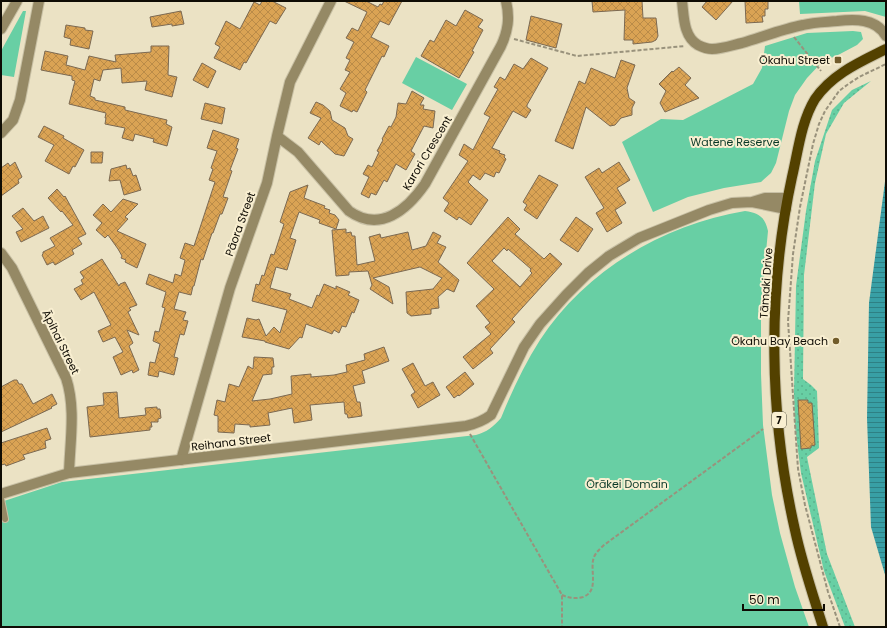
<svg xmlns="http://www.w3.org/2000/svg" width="887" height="628" viewBox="0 0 887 628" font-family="Poppins,sans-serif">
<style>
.grass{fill:url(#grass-dots)}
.park{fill:#68cfa4}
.water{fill:url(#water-rules)}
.building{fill:url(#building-cross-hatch);stroke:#7b6952;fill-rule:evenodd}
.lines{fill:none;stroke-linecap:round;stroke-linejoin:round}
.service-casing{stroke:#c8c0a5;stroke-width:8}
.minor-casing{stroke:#c8c0a5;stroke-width:12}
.tertiary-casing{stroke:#c8c0a5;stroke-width:12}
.primary-casing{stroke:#c8c0a5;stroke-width:12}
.path{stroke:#99927c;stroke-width:2;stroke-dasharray:4 2;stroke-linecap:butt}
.service{stroke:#958965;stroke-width:6}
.minor{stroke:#958965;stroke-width:10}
.tertiary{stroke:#958965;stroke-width:10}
.primary{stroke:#534100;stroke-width:10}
.poi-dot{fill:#715c2b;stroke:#f9efd1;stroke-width:1.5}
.labels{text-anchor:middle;stroke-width:4;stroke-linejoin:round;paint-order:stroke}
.shield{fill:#f9efd1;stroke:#555042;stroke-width:1}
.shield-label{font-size:10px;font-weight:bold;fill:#0f0c04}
.poi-label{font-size:11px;fill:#0f0c04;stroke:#f9efd1;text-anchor:end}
.park-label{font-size:11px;fill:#0a3928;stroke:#f9efd1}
.street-label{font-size:11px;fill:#0f0c04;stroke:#f9efd1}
</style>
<defs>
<pattern id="grass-dots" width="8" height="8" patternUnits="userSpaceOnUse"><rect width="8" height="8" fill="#68cfa4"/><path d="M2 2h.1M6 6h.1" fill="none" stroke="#59b18c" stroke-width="1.8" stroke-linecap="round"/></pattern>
<pattern id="water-rules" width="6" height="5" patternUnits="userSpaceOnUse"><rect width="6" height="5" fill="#389fa5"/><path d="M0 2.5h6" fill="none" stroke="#2e8084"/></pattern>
<pattern id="building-cross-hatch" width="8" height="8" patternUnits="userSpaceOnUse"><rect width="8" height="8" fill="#daa354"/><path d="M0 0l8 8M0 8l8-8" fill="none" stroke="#ba8b48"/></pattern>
</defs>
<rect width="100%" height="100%" fill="#ebe2c4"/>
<path class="grass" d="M871 81 844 103 826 134 815 183 804 275 803 379 811 385 817 391 819 448 807 457 827 554 855 627H845L824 571 801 473 795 427 794 392 796 286 806 211 815 161 832 110 852 90Z"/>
<path class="park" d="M799 1H886V17L865 11 800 14Z
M23 11H26L14 77 1 75V51Z
M853 31 861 32 863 39 857 45 840 54 822 62 807 78 795 95 789 111 776 163 771 173 761 182 724 188 688 197 653 212 622 142 661 119 683 120 753 84 762 68 765 46 807 33Z
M416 57 467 84 452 110 402 83Z
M745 211C759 213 765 217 768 231L761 305V374L763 425 772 495 780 533 795 587 809 627H1V502L62 482 476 435C487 432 493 427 501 418 512 391 524 365 540 340 585 271 664 224 745 211Z"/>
<path class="water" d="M886 174V578L871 527 867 418 869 303Z"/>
<path class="building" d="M262 1H272L286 8 276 24 270 21 246 63 244 62 240 70 214 58 220 47 215 44 226 21 240 29 254 2 260 5Z
M344 1H366L378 7 380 4 382 5 384 1H402L389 25 380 21 371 37 389 46 384 57 382 56 365 90 367 92 357 112 353 110 352 112 340 106 346 93 340 89 350 72 345 70 350 60 346 58 354 42 346 38 352 28 358 31 367 12Z
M592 1H642L643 18H656L658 36 656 40 652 42 633 44V40H624L625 10 593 12Z
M707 1H733L716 20 702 7Z
M745 1H768V9H765V16H762L763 22 746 23Z
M465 10 483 20 478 27 483 30 472 51 474 52 459 78 421 56 430 40 434 42 446 20 456 26Z
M181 11 184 24 172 26V24L152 27 150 17Z
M531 16 562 24 556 48 526 40Z
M66 25 85 28V30L93 31 89 49 70 45 71 39 64 37Z
M151 46H169L168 75 177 77 172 97 145 90 147 81 122 83 121 68 103 70 100 81 94 79 90 96 95 98V100L125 107V110L167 120 166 124 172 127 167 146 153 142 154 139 135 134 133 141 122 138 125 128 105 124 106 118H105L106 113 69 104 75 81 72 80V76L41 70 45 51 68 56 66 65 85 70 89 56 116 62 115 55 151 52Z
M531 58 548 68 527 105V107L531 110 526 118 513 111 493 146 492 148 500 151 499 153 505 155 504 157 506 159 499 173 496 172 494 177 485 173 480 180 473 175 468 182 474 188 488 200 471 225 459 217 457 220 444 211 449 203 443 198 468 161 459 155 464 144 473 150 490 117 484 114 498 89 494 87 500 77 505 80 514 64 523 69Z
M621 60 635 65 627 88 629 98 635 102 632 108V115L621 118 615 125 610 126 586 107 573 149 555 141 579 81 585 84 591 68 615 78Z
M202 63 216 71 208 88 193 80Z
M679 67 691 78 685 85 699 98 665 112 660 103 666 91 659 84 672 71 673 72Z
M412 91 424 98 420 105H424L423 109 435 111 433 128 424 126 411 151 415 154 406 170 396 164 387 182 384 180 376 195 371 193 369 198 361 194 369 177 363 174 368 165 372 167 379 152 377 151 383 140 382 139 389 126 391 127 396 117 398 103 406 104Z
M316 102 323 105 330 111 332 120 345 128 348 136 353 139 344 156 335 154 321 141 319 145 308 138 321 118 310 113Z
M205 103 225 108 222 124 201 119Z
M44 126 64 136 63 138 84 150 75 167 73 166 69 174 45 161 54 145 38 137Z
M213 130 239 139 236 148 238 149 230 170 232 171 223 197 228 198 222 214H220L213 233H212L203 260 201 259 194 286H193L191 295 179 292 174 309 186 312 183 320 188 321 184 335 180 334 174 357 178 358 174 375 159 371 158 377 148 375 150 362 155 363 160 344 153 341 155 331 159 332 165 308 162 307 166 292 146 284 149 274 173 283 175 274 181 276 185 260 180 258 185 243 194 246 215 182 209 180 213 169 211 168 217 151 207 148Z
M91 152H103L102 163H91Z
M15 162 22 177 18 180 19 183 1 196V168L8 163 10 166Z
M619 162 630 180 617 188 626 203 615 210 622 223 607 232 596 213 604 208 585 177 599 168 602 173Z
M126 165 127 169 130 168 133 176 136 175 141 190 124 195 120 180 109 181 111 169Z
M539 175 558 185 537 219 524 210 527 205 523 202Z
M308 185 304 198 325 206 324 208 330 210 329 213 335 215 339 220 336 229 319 223 320 220 299 212 290 238 296 240 287 270 276 267 270 288 291 294 289 299 312 308 317 295 319 296 324 284 336 289V286L350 292 348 295 359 300 354 313 352 312 346 327 342 326 339 333 334 330 332 334 306 324 302 338 300 337 289 349 265 342V341L242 337 247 318 256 320 259 319 266 336 274 327 280 333 287 310 252 301 256 284 259 285 262 275 264 276 271 254 274 255 284 224 280 222 290 192Z
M57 189 64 197 65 196 86 234 78 238 82 244 72 250 74 254 55 265 53 262 47 265 42 255 43 254V252L55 246 50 238 73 225 62 211 61 212 48 198Z
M123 199 138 204 125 217 128 219 117 231 146 244 137 268 125 262 126 260 121 258 122 256 118 249 108 235 105 238 96 230 102 223 93 215 103 204 111 212Z
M23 208 34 221 43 216 49 228 21 242 16 232 23 229 12 216Z
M508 217 520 229 515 234 544 259 550 253 562 264 512 319 515 322 490 349 493 353 473 369 463 357 491 334 485 327 490 323 476 306 494 289 467 263ZM504 248 507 251 508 249 531 269 530 271 532 273 520 287 492 261Z
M576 217 593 229 578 252 560 240Z
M346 229V233L351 232 352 236H355L357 265 375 261 369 237 380 234 381 238 408 232 412 250 426 246 433 232 441 236 437 243 446 247 438 262 459 280 454 292 447 289 438 297 439 308 431 309V314L411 316 407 313 406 292 433 289 442 278 420 267 373 278 389 287 393 304 370 289 372 285 368 271 349 272V275L336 276 332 230Z
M102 259 119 286 120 284 125 282 137 305 129 308 131 310 128 312 139 335 127 330 133 343 129 346 139 370 133 373 132 370 121 375 113 357 123 352 115 337 103 342 98 331 111 325 94 292 81 300 74 289 83 284 81 280 84 278 80 272Z
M384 347 389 361 362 371 365 383 353 386 357 402H360L362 416 348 418 347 414H345L344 402 310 405 312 420 294 423 292 408 268 413 270 425 250 427V425L235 424 234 433 218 432V416L214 415 217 400 225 402 229 384 239 387 248 366 253 369 254 357 273 358 274 367H272V374L263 375 252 401 270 399 292 394 291 376 311 374V377L334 375 347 372 346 365 365 360 364 354Z
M413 363 425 386 433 382 440 395 418 408 411 395 415 392 402 369Z
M465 372 474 384 459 396 458 395 454 398 446 387Z
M14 380H17L19 384H22L33 404 52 394 57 404 51 407 52 408 1 432V387Z
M117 392 119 418 146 415 145 408 157 407V409H160L161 418 158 419V422H151L152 427H150V430L90 437 87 407 104 405 103 393Z
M798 400H808V403H812L815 445 811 446V448L801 449Z
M47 428 51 439 45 441 46 448 23 455 25 459 6 466 5 464 1 465V443Z"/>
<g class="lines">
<g class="service-casing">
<path id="service" d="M1 499 5 519"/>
</g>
<g class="minor-casing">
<path id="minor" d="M682 1C684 16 683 36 698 45 702 47 708 49 712 49 722 49 733 45 742 43 762 37 783 29 803 25 814 22 826 22 837 21 854 19 876 18 886 36
M1 29 17 1
M1 133 13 120 20 100 39 1
M277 136 298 152 349 211C380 233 407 210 425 184L501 46C508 31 510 18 506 1
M1 253 12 268 66 378C76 408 70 441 69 473
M181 460 230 288 267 183 277 136 290 82 331 1"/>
</g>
<g class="tertiary-casing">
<path id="tertiary" d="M752 202 786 209
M1 494 69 473 466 426C475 424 483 421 491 415L524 347 540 324 566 295 588 273 609 256 639 238 709 210 732 203 752 202 765 198H787"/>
</g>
<g class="primary-casing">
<path id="primary" d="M823 627C813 595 802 563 795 530 769 416 767 292 792 177 798 152 801 122 815 99 832 74 860 62 886 49"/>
</g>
<path class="path" d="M794 37 821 71
M514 39 577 56 685 46
M470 434 562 595V627
M562 595C569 598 575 599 583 597 600 591 589 569 594 557 596 552 600 549 604 545L763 429
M840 627 828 592 805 505 798 469 788 321 793 254 800 207 813 144 819 124 825 111 839 91 847 85 859 77 886 64"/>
<use href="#service" class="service"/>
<use href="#minor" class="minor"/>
<use href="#tertiary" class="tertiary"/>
<use href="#primary" class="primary"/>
</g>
<g class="poi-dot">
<rect x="834" y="56" width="8" height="8" rx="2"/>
<circle cx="836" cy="341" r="4"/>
</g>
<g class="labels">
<rect class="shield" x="772" y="412" width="14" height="16" rx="3"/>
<g class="shield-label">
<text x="779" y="424">7</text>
</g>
<g class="poi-label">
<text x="830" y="64">Ōkahu Street</text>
<text x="828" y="345">Ōkahu Bay Beach</text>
</g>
<g class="park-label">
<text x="735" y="146">Watene Reserve</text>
<text x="627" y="488">Ōrākei Domain</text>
</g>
<g class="street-label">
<text transform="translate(427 153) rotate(-59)" y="4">Karori Crescent</text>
<text transform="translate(240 224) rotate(-70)" y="4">Pāora Street</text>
<text transform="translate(766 283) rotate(-86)" y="4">Tāmaki Drive</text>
<text transform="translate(61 342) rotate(64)" y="4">Āpihai Street</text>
<text transform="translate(231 442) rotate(-7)" y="4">Reihana Street</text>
</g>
</g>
<rect width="887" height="628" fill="none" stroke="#0f0c04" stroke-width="4"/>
<path d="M743 604v6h81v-6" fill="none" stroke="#0f0c04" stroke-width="2"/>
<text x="749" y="604" font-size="12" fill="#0f0c04" stroke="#f9efd1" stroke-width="3" paint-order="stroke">50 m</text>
</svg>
